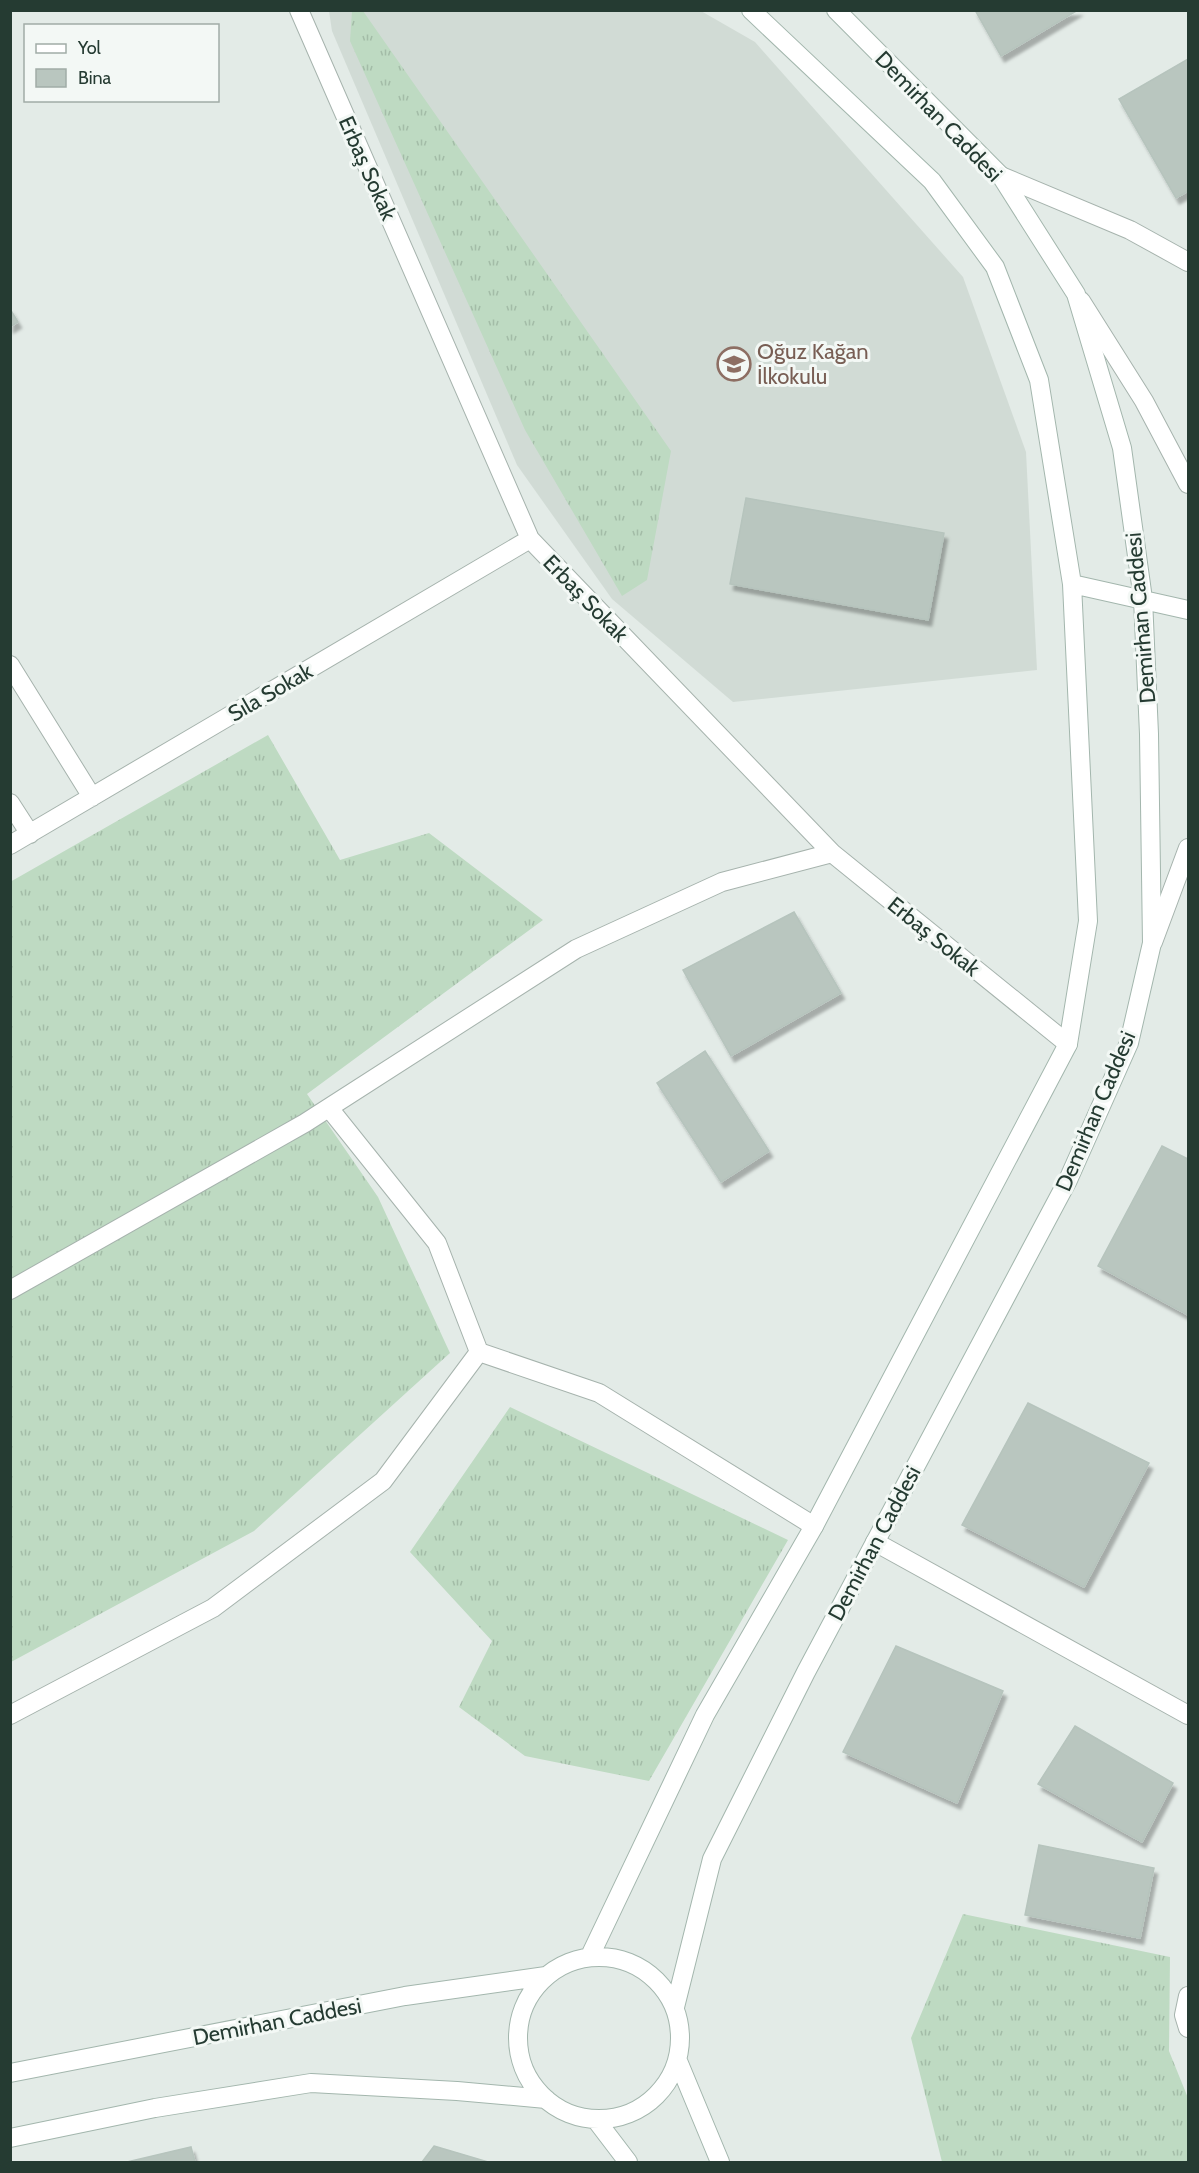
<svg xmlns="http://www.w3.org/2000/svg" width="1199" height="2173" viewBox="0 0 1199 2173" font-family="Cabin,sans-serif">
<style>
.built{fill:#d1dbd5}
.grass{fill:url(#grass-tufts)}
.building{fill:#b9c6bf;stroke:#b6c4bd;stroke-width:1.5;filter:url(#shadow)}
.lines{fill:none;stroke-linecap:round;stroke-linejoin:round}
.street-casing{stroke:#a6b3ad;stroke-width:20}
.secondary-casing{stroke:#a3b6ad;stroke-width:20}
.street{stroke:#fff;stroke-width:18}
.secondary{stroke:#fff;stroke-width:18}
.labels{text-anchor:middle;stroke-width:6;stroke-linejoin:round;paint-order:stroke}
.street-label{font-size:22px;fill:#253b32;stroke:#f3f8f5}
.education-label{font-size:22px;fill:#785e54;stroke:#f3f8f5;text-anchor:start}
</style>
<defs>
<pattern id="grass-tufts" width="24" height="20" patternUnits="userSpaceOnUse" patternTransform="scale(1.5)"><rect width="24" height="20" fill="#bedac2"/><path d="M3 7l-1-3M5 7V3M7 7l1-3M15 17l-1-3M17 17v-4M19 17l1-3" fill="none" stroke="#a3bca7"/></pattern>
<filter id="shadow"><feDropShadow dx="3.5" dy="6" stdDeviation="1.5" flood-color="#0004"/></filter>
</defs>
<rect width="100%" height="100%" fill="#e3ebe7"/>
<path class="built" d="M329 11H701L755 42 963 277 1026 452 1037 670 733 702 612 599 517 465 332 31Z"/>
<path class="grass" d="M352 11H363L671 451 647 580 622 596 525 430 350 41Z
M268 735 340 860 429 833 543 920 307 1094 378 1197 450 1353 254 1531 11 1662 10 882Z
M510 1407 788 1540 649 1781 525 1756 459 1707 492 1641 410 1552Z
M963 1914 1170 1957 1169 2051 1188 2098V2162H942L911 2038Z"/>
<path class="building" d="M975 10H1078L1001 56Z
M1188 59V191L1176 198 1119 99Z
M10 309 18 322 10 327Z
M746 498 944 533 928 620 730 584Z
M794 912 841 993 731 1056 683 970Z
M705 1051 769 1151 721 1182 657 1083Z
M1162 1146 1188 1159V1315L1098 1266Z
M1028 1403 1149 1463 1084 1587 962 1525Z
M896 1646 1003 1691 957 1803 843 1752Z
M1075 1726 1173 1783 1142 1842 1038 1784Z
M1039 1845 1154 1868 1140 1938 1025 1915Z
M434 2146 488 2162H422Z
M191 2147 195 2162H127Z"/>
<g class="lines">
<g class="street-casing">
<path id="street" d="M299 10 530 539 832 853 1068 1044
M1001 176 1130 230 1188 262
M1081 301 1144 401 1188 484
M10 665 92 797
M10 803 30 834
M10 845 530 539
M1153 942 1188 848
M329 1108 437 1243 479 1352
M10 1290 305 1123 576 949 722 882 832 853
M875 1542 1188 1715
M10 1715 213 1608 383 1481 479 1352 599 1393 814 1526
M1188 1996 1184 2015 1188 2028"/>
</g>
<g class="secondary-casing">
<path id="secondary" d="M1072 584 1188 610
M590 1956 705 1715 814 1526 1068 1044 1088 921 1072 584 1039 380 995 267 932 181 751 10
M518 2038a81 81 0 1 1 162 0a81 81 0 1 1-162 0Z
M675 2007 712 1859 806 1672 1068 1180 1129 1043 1152 943 1149 734 1143 599 1122 448 1076 294 1001 176 836 10
M678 2061 720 2162
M10 2073 405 1996 546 1976
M596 2120 628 2162
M10 2138 155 2108 311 2083 457 2091 546 2099"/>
</g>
<use href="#street" class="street"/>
<use href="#secondary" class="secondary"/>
</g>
<defs>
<g id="school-ring" transform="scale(1.725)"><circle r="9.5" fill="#f3f8f5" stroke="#8d6e63" stroke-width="1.5"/><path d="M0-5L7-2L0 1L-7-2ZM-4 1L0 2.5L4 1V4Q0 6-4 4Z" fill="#8d6e63"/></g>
</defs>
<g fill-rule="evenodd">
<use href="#school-ring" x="734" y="364"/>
</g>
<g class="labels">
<g class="street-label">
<text transform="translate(939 116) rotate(46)" y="8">Demirhan Caddesi</text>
<text transform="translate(368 168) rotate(66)" y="8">Erbaş Sokak</text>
<text transform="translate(586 598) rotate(46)" y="8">Erbaş Sokak</text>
<text transform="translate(1140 618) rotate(-95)" y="8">Demirhan Caddesi</text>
<text transform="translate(270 692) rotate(-30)" y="8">Sıla Sokak</text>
<text transform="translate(934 936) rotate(39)" y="8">Erbaş Sokak</text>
<text transform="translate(1095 1111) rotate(-67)" y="8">Demirhan Caddesi</text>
<text transform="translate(874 1543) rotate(-62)" y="8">Demirhan Caddesi</text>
<text transform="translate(277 2021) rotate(-11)" y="8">Demirhan Caddesi</text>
</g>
<g class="education-label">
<text x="757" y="359">Oğuz Kağan<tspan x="757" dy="25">İlkokulu</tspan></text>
</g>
</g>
<rect width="1199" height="2173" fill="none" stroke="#253b32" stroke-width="24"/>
<rect x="24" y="24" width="195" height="78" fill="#f3f8f5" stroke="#a1aca7" stroke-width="1.5"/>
<rect x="36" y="44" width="30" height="9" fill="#ffffff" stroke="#a1aca7" stroke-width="1.5"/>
<text x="78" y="54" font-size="18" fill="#253b32">Yol</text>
<rect x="36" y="69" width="30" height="18" fill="#b9c6bf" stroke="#a1aca7" stroke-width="1.5"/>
<text x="78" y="84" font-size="18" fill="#253b32">Bina</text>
</svg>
